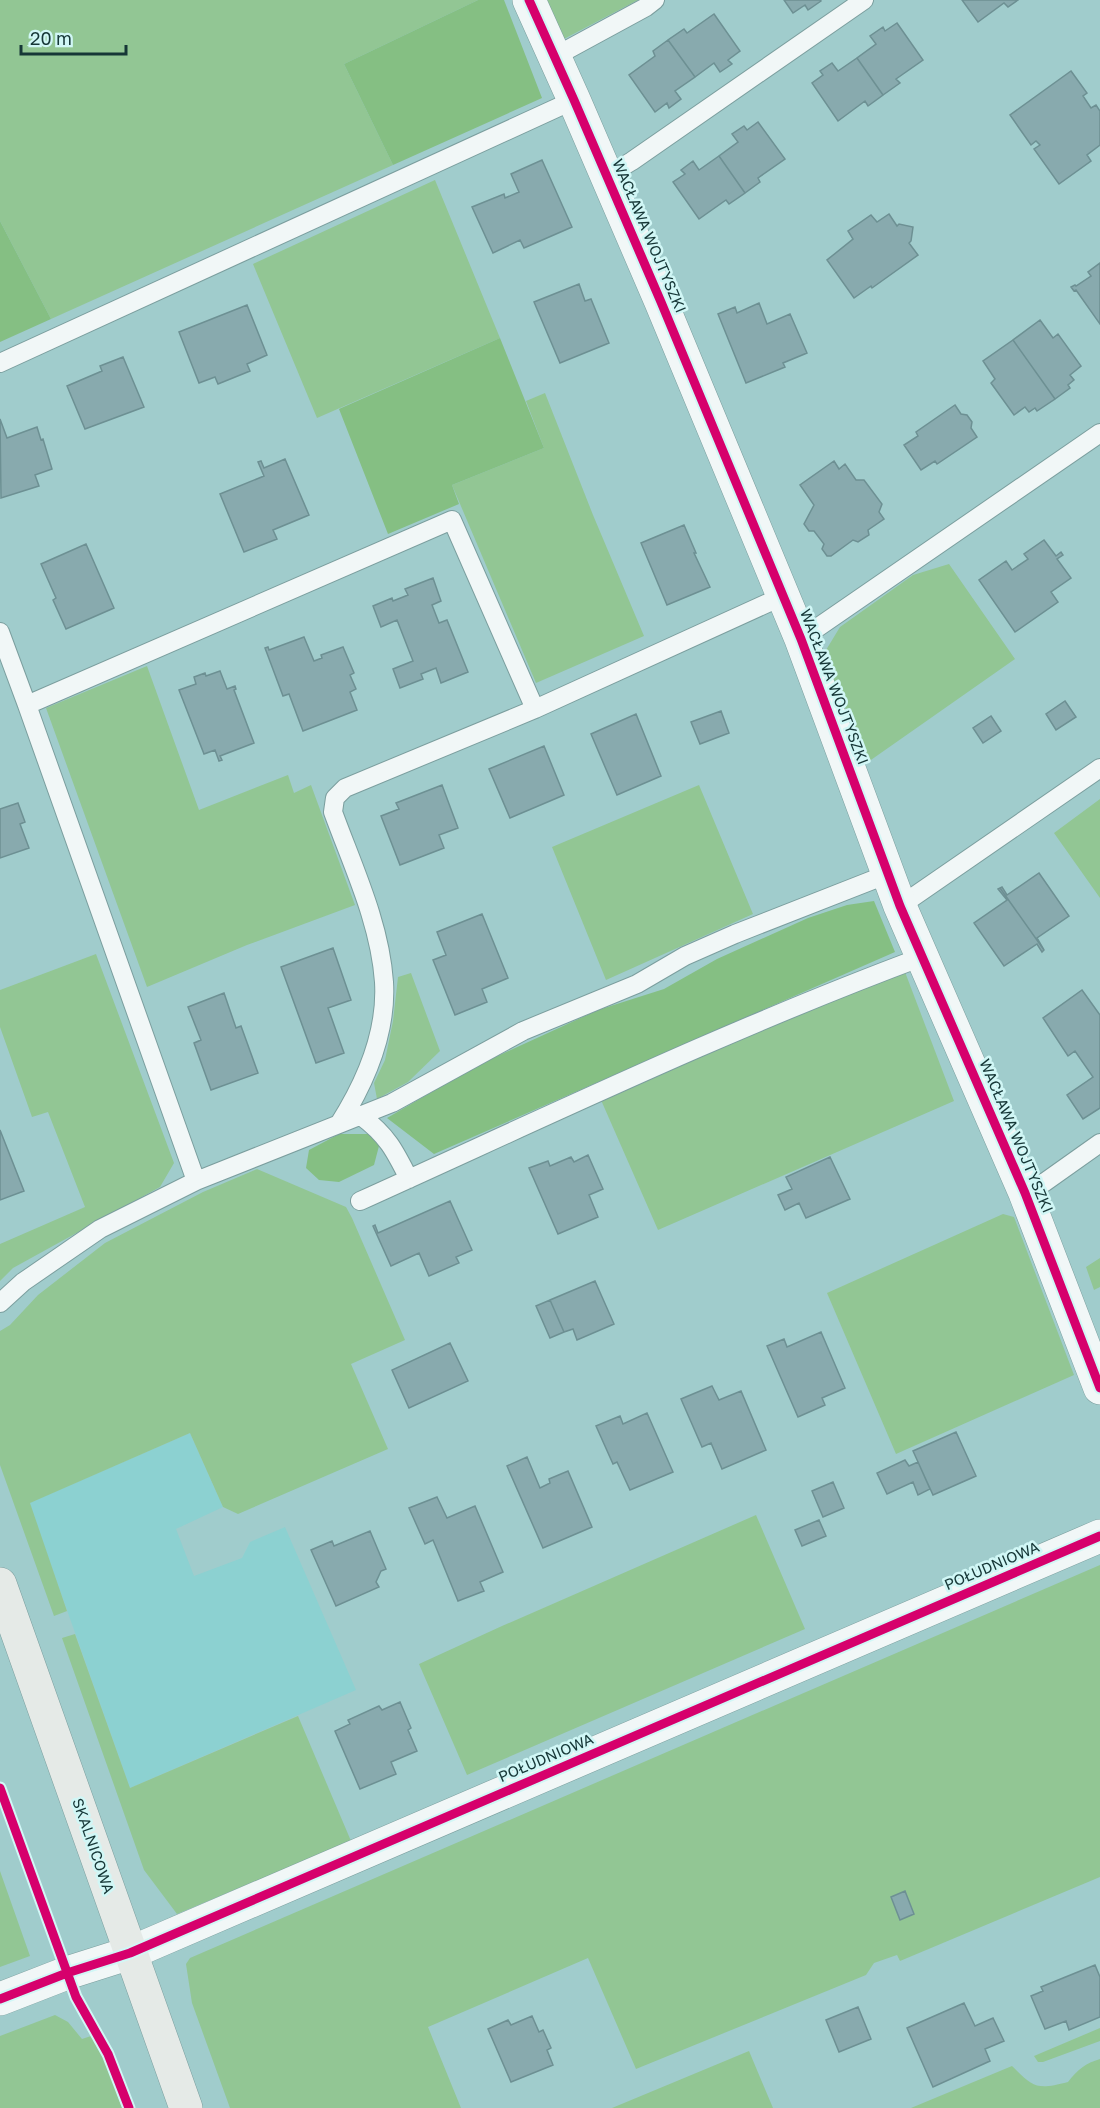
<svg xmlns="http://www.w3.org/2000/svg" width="1100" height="2108" viewBox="0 0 1100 2108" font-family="'Golos Text',sans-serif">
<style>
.built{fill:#8cd1d1}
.green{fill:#92c694}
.forest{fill:#85bf83}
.building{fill:#88aaae;stroke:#6d9093;stroke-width:1.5}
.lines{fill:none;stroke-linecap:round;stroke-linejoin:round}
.lane-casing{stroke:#7b9e9e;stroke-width:20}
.street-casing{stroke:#7b9e9e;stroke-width:34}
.secondary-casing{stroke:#7b9e9e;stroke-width:34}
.lane{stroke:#f1f7f7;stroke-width:18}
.street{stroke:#f1f7f7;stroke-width:33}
.secondary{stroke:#e5eae7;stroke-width:33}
.cycleway-casing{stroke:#d1f7f6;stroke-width:13}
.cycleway{stroke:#d6006c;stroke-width:9}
.labels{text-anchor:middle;stroke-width:5;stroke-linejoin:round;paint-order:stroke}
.street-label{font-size:15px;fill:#163737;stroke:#d1f7f6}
</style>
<rect width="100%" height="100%" fill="#a0cccc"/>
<path class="built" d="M190 1433 223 1507 176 1529 194 1576 242 1558 250 1542 285 1527 356 1690 130 1788 29 1503Z"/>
<path class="green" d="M0 0H478L344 64 393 165 51 319 0 221Z
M543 0H638L562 40Z
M435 180 500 338 317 418 253 264Z
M545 393 593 515 644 636 536 683 452 485 544 448 526 401Z
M949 564 1015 659 868 762 823 655 840 627 913 575Z
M147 666 199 810 288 775 294 793 311 785 355 905 247 945 147 987 46 708Z
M699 785 753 914 606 980 552 847Z
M1100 799V898L1054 833Z
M96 954 174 1163 160 1187 13 1268 0 1281V1244L85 1207 48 1112 32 1117 0 1027V990Z
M905 972 954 1101 658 1230 601 1100 778 1020Z
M411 973 440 1051 408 1082 377 1099 374 1083 385 1060 393 1021 398 977Z
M257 1169 346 1207 352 1218 405 1340 351 1364 388 1449 238 1514 223 1507 190 1433 30 1503 67 1611 54 1616 0 1465V1331L10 1325 38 1295 105 1243 203 1192Z
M1003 1214 1014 1217 1074 1375 896 1454 827 1293Z
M1100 1258V1287L1094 1290 1086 1267Z
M756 1515 805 1629 467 1775 419 1664 502 1626Z
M1100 1565V1877L900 1961 897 1955 874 1963 866 1975 636 2069 588 1958 428 2027 461 2108H230L192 2003 186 1964 190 1958Z
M75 1634 130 1788 298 1716 351 1841 177 1914 144 1870 62 1638Z
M0 1871 30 1956 0 1967Z
M55 2015 68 2022 82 2039 91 2036 107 2065 122 2108H0V2036Z
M1100 2028V2041L1043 2062H1038L1034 2056Z
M749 2051 773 2108H612Z
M1100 2059V2108H911L1012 2066C1034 2088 1037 2090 1068 2082 1077 2070 1086 2063 1100 2059Z"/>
<path class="forest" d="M478 0H504L542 98 393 165 344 64Z
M0 221 51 319 0 342Z
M500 338 544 448 452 485 459 504 388 534 339 409Z
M874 901 895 952 434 1154 387 1118 478 1065 598 1010 664 989 717 959 808 918 847 905Z
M339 1134H371L379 1146 374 1165 339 1182 319 1180 306 1168 309 1150Z"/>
<path class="building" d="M784 0H820L821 1 808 10 805 5 793 13Z
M962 0H1018L1008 7 1004 3 978 22Z
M714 14 740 51 728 60 732 64 720 72 714 63 695 77 668 40 684 29 687 33Z
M897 23 923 60 896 79 900 83 883 95 857 58 876 44 870 36 883 27 885 31Z
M668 40 695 77 675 91 681 99 669 108 667 103 655 112 629 75 655 56 653 51Z
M857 58 883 95 868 106 865 101 838 121 812 83 823 75 820 71 832 63 838 71Z
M1071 71 1087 93 1083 96 1091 108 1096 105 1100 111V145L1087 155 1091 161 1059 184 1034 149 1040 145 1036 141 1031 145 1010 115Z
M758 122 785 159 758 178 760 182 745 193 719 156 738 142 732 134 744 126 747 130Z
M719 156 745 193 729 204 726 200 699 219 673 182 685 174 681 170 693 161 699 170Z
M542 160 572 227 524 248 520 240 493 253 472 207 504 194 505 198 519 192 511 174Z
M889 214 897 226 899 224 913 227 911 241 909 243 918 255 872 288 871 286 854 298 827 260 853 239 848 231 871 215 877 222Z
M1100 263V324L1076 290 1074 291 1071 287 1075 285 1076 286 1091 276 1088 272Z
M579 284 585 301 591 299 609 343 560 363 534 302Z
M759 303 767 324 790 314 807 353 783 363 785 367 746 383 718 314 735 307 737 313Z
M247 305 267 355 247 364 250 371 218 384 215 377 199 383 179 332Z
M1040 320 1053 338 1058 334 1081 366 1070 375 1074 380 1068 385 1070 388 1055 399 1013 340Z
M1013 340 1055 399 1037 411 1035 408 1029 412 1025 407 1014 415 991 383 995 379 983 361Z
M123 357 144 407 85 429 67 386 102 371 100 366Z
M955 405 961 414 967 415 972 422 971 428 977 437 937 464 935 461 921 470 904 445 918 436 916 432Z
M0 419 7 438 37 427 41 440 43 439 52 469 35 475 39 486 1 498Z
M285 459 309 515 273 530 277 539 244 552 220 494 264 476 258 462 261 461 264 468Z
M834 461 839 469 845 464 856 480H864L882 504 879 512 884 519 868 530 869 535 858 542 853 540 831 556H827L822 549 824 544 814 531H809L804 524 814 505 800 485Z
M684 525 696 553H694L710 587 667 605 641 543Z
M1044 540 1056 556 1061 552 1063 555 1057 559 1071 578 1051 592 1058 602 1015 632 979 580 1006 561 1012 570 1028 559 1024 554Z
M86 544 114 608 66 629 53 600 56 598 41 564Z
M433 578 441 601 432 605 439 623 447 620 468 672 441 683 436 668 421 674 423 679 400 688 393 669 413 661 397 620 381 627 373 606 392 598 393 601 408 595 405 589Z
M304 637 314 661 322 658 321 655 343 647 354 673 350 675 356 689 350 692 357 710 303 731 289 694 283 696 265 648 268 647 269 650Z
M220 671 227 689 235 686 236 689 234 690 254 743 220 756 222 760 219 761 215 750 204 754 179 690 196 684 194 677 205 673 206 676Z
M1065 701 1076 717 1056 730 1046 714Z
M721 711 729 733 700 744 691 722Z
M636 714 661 776 617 795 591 734Z
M991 716 1001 731 983 743 973 728Z
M544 746 564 795 510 818 489 769Z
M442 785 458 828 439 835 444 848 400 865 381 816 399 809 396 803Z
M18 803 25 822 20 824 29 848 0 858V809Z
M1039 873 1069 916 1037 938 1044 950 1000 888 1002 887 1007 895Z
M1000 888 1044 950 1042 952 1037 944 1004 966 974 923 1007 900 998 889Z
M482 914 508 978 482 989 487 1002 455 1015 433 960 446 955 437 932Z
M333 948 351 1000 328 1008 344 1053 316 1063 281 967Z
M1082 990 1100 1015V1108L1083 1119 1067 1095 1093 1077 1075 1051 1068 1056 1043 1018Z
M224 993 236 1028 241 1026 258 1073 211 1090 194 1043 201 1040 188 1007Z
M0 1130 24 1191 0 1200Z
M588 1155 603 1189 589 1195 598 1217 558 1234 529 1168 548 1161 550 1166 571 1157 574 1162Z
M830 1157 850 1199 806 1218 799 1203 785 1210 778 1195 792 1189 786 1177Z
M450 1201 472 1250 456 1257 459 1263 429 1276 419 1253 391 1266 373 1226 375 1225 378 1233Z
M595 1281 614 1324 577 1340 573 1329 564 1332 550 1300Z
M550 1300 564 1332 550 1338 536 1306Z
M821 1332 845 1388 822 1398 825 1405 798 1417 767 1346 784 1339 787 1347Z
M450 1343 468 1381 409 1408 392 1370Z
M712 1386 719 1400 741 1391 766 1450 722 1469 711 1443 702 1447 681 1399Z
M647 1413 673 1472 630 1490 617 1462 613 1464 596 1426 620 1416 623 1424Z
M956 1432 976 1476 933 1495 913 1451Z
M527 1457 540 1488 550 1483 549 1479 568 1471 592 1527 543 1548 507 1466Z
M905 1460 909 1466 918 1462 930 1489 918 1495 913 1482 887 1494 877 1473Z
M833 1482 844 1508 823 1517 812 1491Z
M437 1497 447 1518 475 1506 503 1572 480 1582 484 1591 458 1601 433 1540 425 1544 409 1508Z
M819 1520 826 1536 802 1546 795 1530Z
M370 1531 386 1569 381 1571 376 1582 379 1587 336 1606 311 1550 332 1541 334 1546Z
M400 1702 411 1728 408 1730 417 1751 391 1762 396 1774 360 1789 335 1731 350 1724 348 1720 379 1706 382 1710Z
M905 1891 914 1914 900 1920 891 1897Z
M1095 1965 1100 1977V2017L1069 2030 1066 2021 1045 2029 1031 1996 1043 1991 1041 1987Z
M964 2003 975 2026 993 2018 1004 2041 985 2049 990 2061 933 2087 907 2028Z
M858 2007 871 2039 839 2052 826 2020Z
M532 2016 539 2032 543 2030 551 2048 547 2050 553 2065 511 2082 488 2029 508 2020 511 2025Z"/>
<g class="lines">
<g class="lane-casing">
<path id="lane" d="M554 57 646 7 655 0
M607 176 632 161 864 0
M0 363 574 100
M0 632 27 705
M801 639 1100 433
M900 906 1100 768
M361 1116C387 1135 395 1151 409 1179
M339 1124C365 1083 387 1032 384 982 380 923 353 867 333 812L335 798 345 788 535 709
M196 1181 27 705 452 520 535 709 783 596
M1025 1193 1045 1182 1100 1143
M360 1201C546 1117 731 1028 922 957
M0 1303 23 1282 100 1229 196 1181 392 1103 523 1031 637 984 685 956 735 934 888 874"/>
</g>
<g class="street-casing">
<path id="street" d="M529 0 574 100 661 302 801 639 900 906 1025 1193 1100 1388
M0 1999 67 1973 130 1953 1100 1536"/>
</g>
<g class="secondary-casing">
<path id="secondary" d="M0 1584 186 2108"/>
</g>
<use href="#lane" class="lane"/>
<use href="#street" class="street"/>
<use href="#secondary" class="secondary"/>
<g class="cycleway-casing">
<path id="cycleway" d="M529 0 574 100 661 302 801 639 900 906 1025 1193 1100 1388
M0 1788 76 1997 108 2054 129 2108
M0 1999 67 1973 130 1953 1100 1536"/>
</g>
<use href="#cycleway" class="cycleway"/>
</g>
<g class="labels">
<g class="street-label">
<text transform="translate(649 236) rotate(67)" y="5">WACŁAWA WOJTYSZKI</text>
<text transform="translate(834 687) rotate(69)" y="5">WACŁAWA WOJTYSZKI</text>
<text transform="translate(1016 1136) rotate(67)" y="5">WACŁAWA WOJTYSZKI</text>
<text transform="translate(992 1566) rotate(-23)" y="5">POŁUDNIOWA</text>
<text transform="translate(546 1758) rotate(-23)" y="5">POŁUDNIOWA</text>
<text transform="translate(93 1846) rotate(71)" y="5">SKALNICOWA</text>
</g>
</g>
<path d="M21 45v9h105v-9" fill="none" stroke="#163737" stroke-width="3"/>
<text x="30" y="45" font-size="18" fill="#163737" stroke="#d1f7f6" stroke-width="4.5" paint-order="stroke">20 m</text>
</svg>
